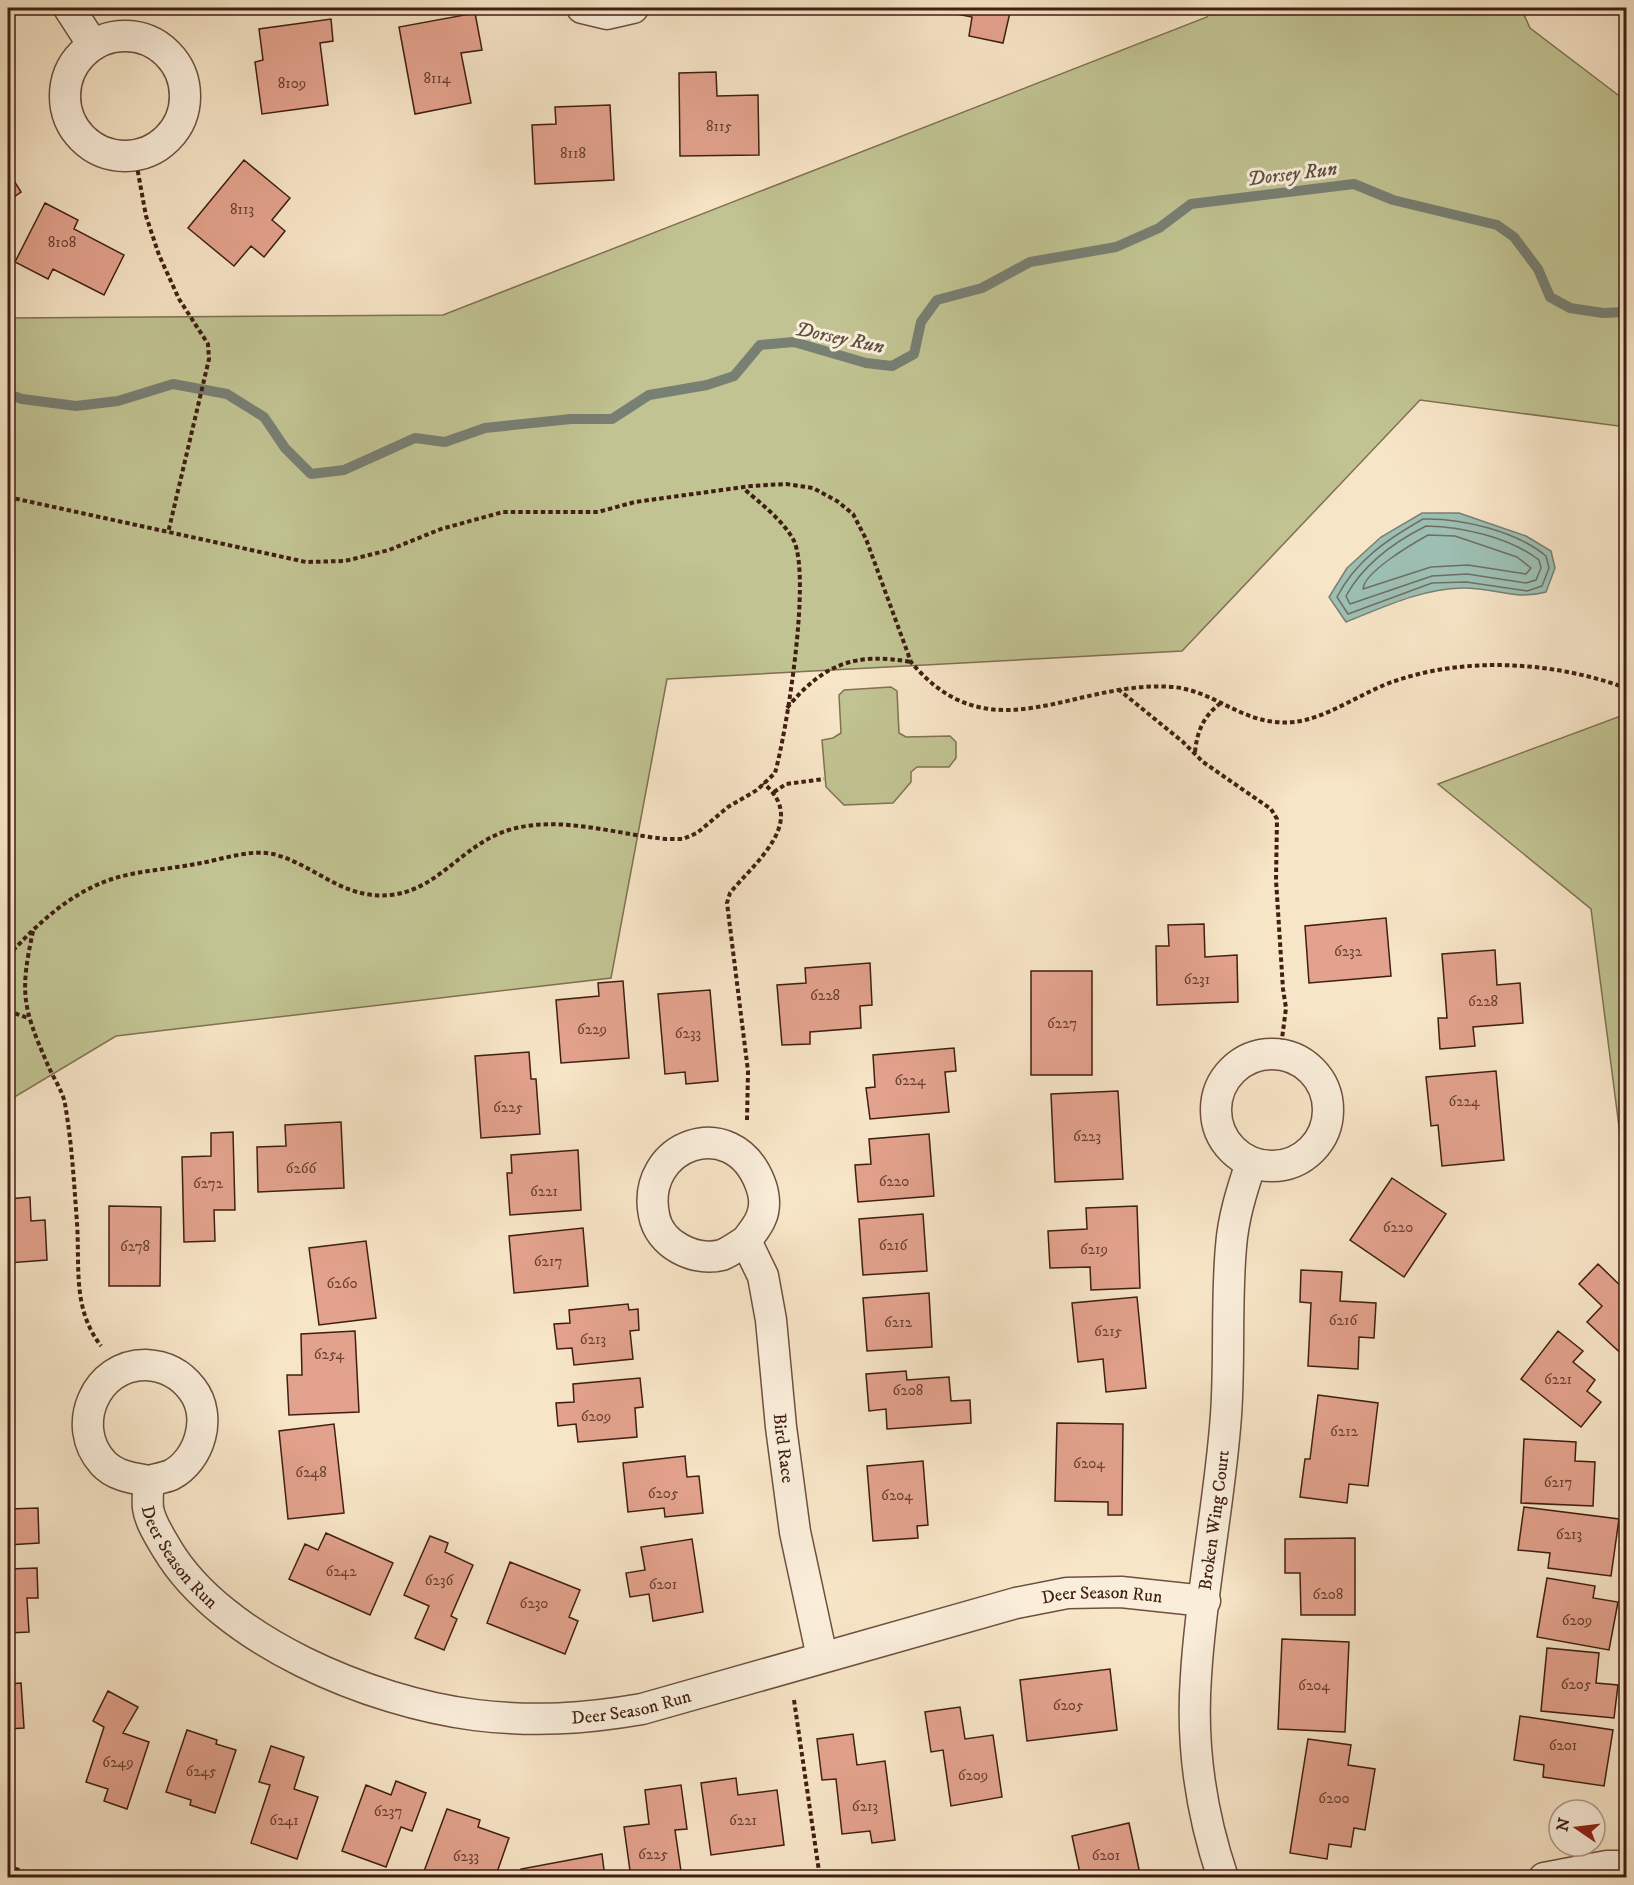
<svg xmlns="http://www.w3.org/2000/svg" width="1634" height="1885" viewBox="0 0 1634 1885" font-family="'IM FELL DW Pica',serif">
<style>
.green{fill:#c1c392;stroke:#807152;stroke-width:1.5}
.water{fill:#9dbfb3;stroke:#787f73;stroke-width:1.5}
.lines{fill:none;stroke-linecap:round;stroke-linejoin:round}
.shore{stroke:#6e6f62;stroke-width:1.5}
.stream{stroke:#787f73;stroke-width:10}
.building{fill:#e3a28d;stroke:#401f12;stroke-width:1.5}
.minor-casing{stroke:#6e503f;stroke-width:33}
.path{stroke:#401f12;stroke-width:4;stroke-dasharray:4.5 3;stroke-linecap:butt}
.minor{stroke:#faeedb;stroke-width:30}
.labels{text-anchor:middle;stroke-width:6;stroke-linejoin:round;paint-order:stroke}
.number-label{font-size:15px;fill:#694031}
.street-label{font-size:18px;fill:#401f12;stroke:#faeedb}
.water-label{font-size:20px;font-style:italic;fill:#5c4f42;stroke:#faeedb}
</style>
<rect width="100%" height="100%" fill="#f7e5c7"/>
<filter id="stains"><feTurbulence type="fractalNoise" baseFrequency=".00333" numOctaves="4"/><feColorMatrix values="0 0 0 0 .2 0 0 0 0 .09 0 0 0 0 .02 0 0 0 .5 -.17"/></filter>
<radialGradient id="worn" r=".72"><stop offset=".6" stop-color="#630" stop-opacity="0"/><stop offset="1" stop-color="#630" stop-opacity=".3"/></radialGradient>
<path class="green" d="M1214 8H1521L1530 28 1626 101V427L1420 400 1182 651 667 679 611 978 116 1036 8 1101V318L443 315 1207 17Z
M891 687 897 691 899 733 906 737 950 736 956 742V758L949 767H917L911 772V782L893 803 844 805 826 787 822 740 833 738 841 733 839 695 844 690Z
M1626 714V1181L1591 909 1438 784Z"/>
<path class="water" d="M1422 513H1459L1526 536 1551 551 1555 568 1546 592C1514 601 1493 587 1462 588 1421 589 1384 607 1346 622L1329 597 1347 568 1381 537Z"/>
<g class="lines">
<path class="shore" d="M1423 519C1461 518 1516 531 1546 556L1549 568 1542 586 1527 591 1466 582 1432 583 1348 614 1337 597C1356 560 1388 539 1423 519Z
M1426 526C1463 527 1509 537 1539 560L1541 568 1536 580 1526 583 1467 574 1432 576 1350 604 1346 596C1363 565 1394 542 1426 526Z
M1428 535 1455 536 1517 557 1531 568 1526 574 1468 565 1431 567 1363 589C1364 572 1412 544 1428 535Z"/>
<path class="stream" d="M8 394 22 399 76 406 118 401 173 384 227 394 264 417 285 448 311 474 344 470 415 438 445 442 485 428 571 419H612L649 395 707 385 734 376 760 345 794 342 866 363 892 366 914 354 921 322 937 300 982 288 1030 262 1116 247 1159 228 1191 204 1354 184 1393 200 1497 225 1514 237 1538 269 1550 297 1570 308 1603 313 1626 312"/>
</g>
<path class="building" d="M926 8H1011L1003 43 969 36 972 17Z
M1081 8H1120L1082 14Z
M475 13 482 50 461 53 471 103 415 114 399 27Z
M331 19 333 41 320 43 328 105 262 114 255 62 263 60 259 29Z
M716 72 717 96 758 95 759 155 680 156 679 73Z
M610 105 614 180 535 184 532 125 556 124 555 107Z
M244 160 290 198 272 220 285 231 264 257 251 246 234 266 188 228Z
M8 171 21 192 8 201Z
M45 203 78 220 74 229 124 255 104 295 53 269 48 279 15 262Z
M1386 918 1391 976 1309 983 1305 926Z
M1204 924 1205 957 1237 955 1238 1002 1157 1005 1156 946H1169L1168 925Z
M1495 950 1497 985 1520 983 1523 1023 1473 1027 1475 1046 1440 1049 1438 1018H1447L1442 954Z
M870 963 872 1005 860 1006 861 1028 810 1032V1044L782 1045 777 985 806 983 805 968Z
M1031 971H1092V1075H1031Z
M623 981 629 1058 561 1063 556 1000 599 996 598 983Z
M710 990 718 1081 686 1084 685 1072 665 1074 658 994Z
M954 1048 956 1071 945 1072 949 1112 870 1119 866 1088 875 1087 873 1055Z
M529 1052 531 1079H536L540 1134 481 1138 475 1056Z
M1496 1071 1504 1160 1442 1166 1438 1125 1431 1126 1426 1077Z
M1118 1091 1123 1179 1055 1182 1051 1094Z
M341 1122 344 1188 258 1192 257 1147 286 1146 285 1125Z
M233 1132 235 1210H214L215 1241 184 1242 182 1157 211 1156V1133Z
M929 1134 934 1196 858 1202 855 1165 871 1164 869 1139Z
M578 1150 581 1210 510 1215 507 1173H512L511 1155Z
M1392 1178 1446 1214 1404 1277 1350 1240Z
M30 1197 31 1221 45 1220 47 1260 8 1263V1199Z
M109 1206 161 1207 160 1286H109Z
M1137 1206 1140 1288 1091 1290 1090 1267 1050 1268 1048 1231 1087 1229 1086 1208Z
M923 1214 927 1271 863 1275 859 1219Z
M583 1228 588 1286 514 1293 509 1236Z
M366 1241 376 1318 319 1325 309 1248Z
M1598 1264 1626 1291V1358L1587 1322 1602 1306 1579 1284Z
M1301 1270 1342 1272 1340 1301 1376 1303 1374 1338 1359 1337 1358 1369 1308 1366 1311 1303 1300 1302Z
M929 1293 932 1347 867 1351 863 1298Z
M1137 1297 1146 1388 1106 1392 1103 1359 1078 1362 1072 1303Z
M628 1304 629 1310 638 1309 639 1330 630 1331 633 1359 574 1365 572 1348 557 1349 554 1324 570 1323 569 1310Z
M355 1331 359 1412 289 1415 287 1375H302L301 1334Z
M1558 1331 1583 1351 1573 1362 1595 1380 1587 1391 1601 1402 1581 1427 1521 1379Z
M906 1371 907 1380 949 1377 951 1401 970 1400 971 1423 887 1429 886 1409 869 1411 866 1374Z
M640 1378 643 1407 635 1408 637 1437 578 1442 576 1424 558 1426 556 1403 574 1402 573 1384Z
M1318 1395 1378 1403 1368 1486 1349 1484 1347 1503 1300 1497 1305 1459H1310Z
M1057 1423 1123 1424 1122 1515H1108V1502L1055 1501Z
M8 1424 12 1461 8 1462Z
M334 1424 344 1513 288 1519 279 1431Z
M1524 1439 1576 1442 1575 1461 1595 1462 1593 1506 1521 1503Z
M685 1456 687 1477 699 1476 703 1513 665 1517 664 1508 628 1512 623 1463Z
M923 1461 928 1525 917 1526 918 1538 873 1541 867 1466Z
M1524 1507 1619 1519 1611 1576 1548 1568 1550 1553 1518 1550Z
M38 1508 39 1543 8 1545V1509Z
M326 1533 393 1563 370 1615 289 1579 305 1544 318 1550Z
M430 1536 448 1543 445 1552 473 1565 451 1616 457 1619 444 1650 415 1638 429 1606 404 1595Z
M1355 1538V1615H1301L1300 1573H1285V1539Z
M692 1539 703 1612 653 1621 649 1594 630 1597 626 1573 645 1570 641 1547Z
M510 1562 580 1590 569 1617 578 1621 565 1654 487 1623Z
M37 1568 38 1598H27L29 1632 8 1633V1569Z
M1547 1578 1595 1586 1593 1598 1618 1602 1609 1650 1537 1637Z
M1282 1639 1349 1642 1345 1732 1278 1729Z
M1547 1648 1599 1653 1596 1683 1618 1685 1614 1718 1541 1711Z
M1110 1669 1117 1730 1027 1741 1020 1680Z
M21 1683 24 1728 8 1729V1684Z
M108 1691 138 1707 123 1733 149 1742 127 1809 104 1801 108 1789 86 1782 104 1727 93 1721Z
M960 1707 965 1739 993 1735 1002 1797 951 1806 943 1750 931 1752 925 1712Z
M1520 1716 1613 1730 1604 1786 1543 1777 1544 1765 1514 1760Z
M187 1730 217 1740 216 1744 236 1750 215 1813 190 1805 191 1800 166 1792Z
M853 1734 857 1765 885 1761 895 1840 872 1843 870 1831 842 1834 836 1779 822 1780 817 1739Z
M1308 1739 1351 1745 1348 1765 1375 1769 1365 1830 1354 1828 1351 1847 1329 1844 1327 1859 1290 1853Z
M271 1746 304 1757 294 1789 318 1797 297 1859 251 1843 270 1785 259 1782Z
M736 1778 738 1795 777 1790 784 1845 711 1855 701 1783Z
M396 1781 426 1793 412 1831 401 1827 386 1867 342 1851 366 1785 391 1795Z
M681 1785 687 1829 675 1830 682 1878H631L624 1827 649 1824 645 1790Z
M447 1809 480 1820 478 1827 509 1838 495 1878H433L423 1874Z
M1129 1823 1140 1874H1143L1144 1878H1081L1072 1836Z
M602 1854 605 1878H522L521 1869Z"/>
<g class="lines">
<g class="minor-casing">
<g id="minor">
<path d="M69 8 93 45"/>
<path d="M582 8 607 14 633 8"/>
<circle cx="125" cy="96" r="60"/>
<circle cx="1272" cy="1110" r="56"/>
<path id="s1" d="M746 1241C739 1245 730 1252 722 1255 694 1262 659 1244 654 1215 640 1145 732 1111 760 1183 764 1193 766 1207 761 1218 758 1226 751 1234 746 1241L763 1276 771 1320 781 1427 795 1532 822 1657"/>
<path id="s2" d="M149 1481C155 1479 164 1478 171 1475 200 1460 213 1416 192 1389 180 1373 165 1366 146 1365 96 1364 69 1426 103 1463 115 1476 132 1478 149 1481 148 1490 147 1499 148 1508 150 1522 160 1537 167 1549 222 1641 371 1702 475 1715 534 1722 584 1719 642 1709L1016 1603 1067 1593 1121 1592 1205 1601"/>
<path id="s3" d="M1223 1878C1201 1813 1191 1744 1196 1676 1201 1589 1220 1502 1226 1415 1230 1359 1226 1302 1231 1247 1233 1218 1242 1190 1251 1163"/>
<path d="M1544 1878 1607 1866H1626"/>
</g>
</g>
<path class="path" d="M135 156 146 216 159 255 179 299 208 344 209 359 168 533
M8 497 306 562 345 561 389 550 441 529 503 512H598L635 502 751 486 786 484 813 488 837 501 853 514 866 539 911 662C991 758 1074 679 1173 687 1217 691 1244 727 1294 722 1326 719 1364 691 1395 681 1467 656 1555 662 1626 688
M1118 689 1183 742 1203 762 1271 809 1277 819 1276 880 1283 989 1286 1008 1280 1054
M787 708C823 664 855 652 911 662
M1195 752C1197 732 1203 716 1221 703
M774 792 786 784 824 779
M33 931C20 992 22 1006 47 1063 52 1076 63 1091 65 1104 72 1144 74 1183 77 1223 80 1267 72 1308 101 1346
M8 956C37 924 70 893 112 879 140 870 173 869 201 863 223 859 251 849 273 854 316 865 342 900 391 895 435 890 458 852 496 835 548 811 612 834 666 839H683L697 833 728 807 757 790 775 773C787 730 811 579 794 541 784 521 760 503 743 488
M8 1011 28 1018
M747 1120 748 1071 727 903 730 893C753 864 810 821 763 783
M794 1700 820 1878
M8 1866 41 1878"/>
<use href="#minor" class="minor"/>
</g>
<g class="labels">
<g class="number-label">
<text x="437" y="83">8114</text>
<text x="292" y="88">8109</text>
<text x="719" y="131">8115</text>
<text x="573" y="158">8118</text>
<text x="242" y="214">8113</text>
<text x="62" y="247">8108</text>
<text x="1348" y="956">6232</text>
<text x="1197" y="984">6231</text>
<text x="825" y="1000">6228</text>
<text x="1483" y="1006">6228</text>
<text x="1062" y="1028">6227</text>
<text x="592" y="1034">6229</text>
<text x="688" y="1038">6233</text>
<text x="910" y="1085">6224</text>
<text x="1464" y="1106">6224</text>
<text x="508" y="1112">6225</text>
<text x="1087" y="1141">6223</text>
<text x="301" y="1173">6266</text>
<text x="894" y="1186">6220</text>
<text x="208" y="1188">6272</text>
<text x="544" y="1196">6221</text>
<text x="1398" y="1232">6220</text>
<text x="893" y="1250">6216</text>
<text x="135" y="1251">6278</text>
<text x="1094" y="1254">6219</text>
<text x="548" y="1266">6217</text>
<text x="342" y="1288">6260</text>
<text x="1343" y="1325">6216</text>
<text x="898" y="1327">6212</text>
<text x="1108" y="1336">6215</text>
<text x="593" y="1344">6213</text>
<text x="329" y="1359">6254</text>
<text x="1558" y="1384">6221</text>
<text x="908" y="1395">6208</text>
<text x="596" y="1421">6209</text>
<text x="1344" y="1436">6212</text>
<text x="1089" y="1468">6204</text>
<text x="311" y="1477">6248</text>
<text x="1558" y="1487">6217</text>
<text x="663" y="1498">6205</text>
<text x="897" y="1500">6204</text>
<text x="1569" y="1539">6213</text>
<text x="341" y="1576">6242</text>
<text x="439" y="1585">6236</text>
<text x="663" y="1589">6201</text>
<text x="1328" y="1599">6208</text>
<text x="534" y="1608">6230</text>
<text x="1577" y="1625">6209</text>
<text x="1576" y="1689">6205</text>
<text x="1314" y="1690">6204</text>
<text x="1068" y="1710">6205</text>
<text x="1563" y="1750">6201</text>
<text x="118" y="1767">6249</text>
<text x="201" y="1776">6245</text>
<text x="973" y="1780">6209</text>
<text x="1334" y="1803">6200</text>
<text x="865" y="1811">6213</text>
<text x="388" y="1816">6237</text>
<text x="284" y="1825">6241</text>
<text x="743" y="1825">6221</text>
<text x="653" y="1859">6225</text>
<text x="1106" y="1860">6201</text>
<text x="466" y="1861">6233</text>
</g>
<g class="street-label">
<text dy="6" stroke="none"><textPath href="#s1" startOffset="564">Bird Race</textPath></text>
<text dy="6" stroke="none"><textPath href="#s3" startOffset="362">Broken Wing Court</textPath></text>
<text dy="6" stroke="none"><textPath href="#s2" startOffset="447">Deer Season Run</textPath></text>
<text dy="6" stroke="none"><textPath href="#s2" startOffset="1437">Deer Season Run</textPath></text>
<text dy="6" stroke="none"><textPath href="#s2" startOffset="951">Deer Season Run</textPath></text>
</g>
<g class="water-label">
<text transform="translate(1292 173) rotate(-7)" y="7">Dorsey Run</text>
<text transform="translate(840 337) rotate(12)" y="7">Dorsey Run</text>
</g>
</g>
<rect width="1634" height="1885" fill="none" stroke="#f7e5c7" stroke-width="30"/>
<rect x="9" y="9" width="1616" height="1867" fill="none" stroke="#401f12" stroke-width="3"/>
<rect x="15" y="15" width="1604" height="1855" fill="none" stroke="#401f12" stroke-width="1.5"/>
<g transform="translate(1577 1828) rotate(284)"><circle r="28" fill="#faeedb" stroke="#b09b8b" stroke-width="1.5"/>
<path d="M0-4.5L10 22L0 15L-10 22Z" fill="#8f2418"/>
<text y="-9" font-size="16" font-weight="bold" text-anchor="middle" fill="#401f12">N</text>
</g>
<rect width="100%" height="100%" filter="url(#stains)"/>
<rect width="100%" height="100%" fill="url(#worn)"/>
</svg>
